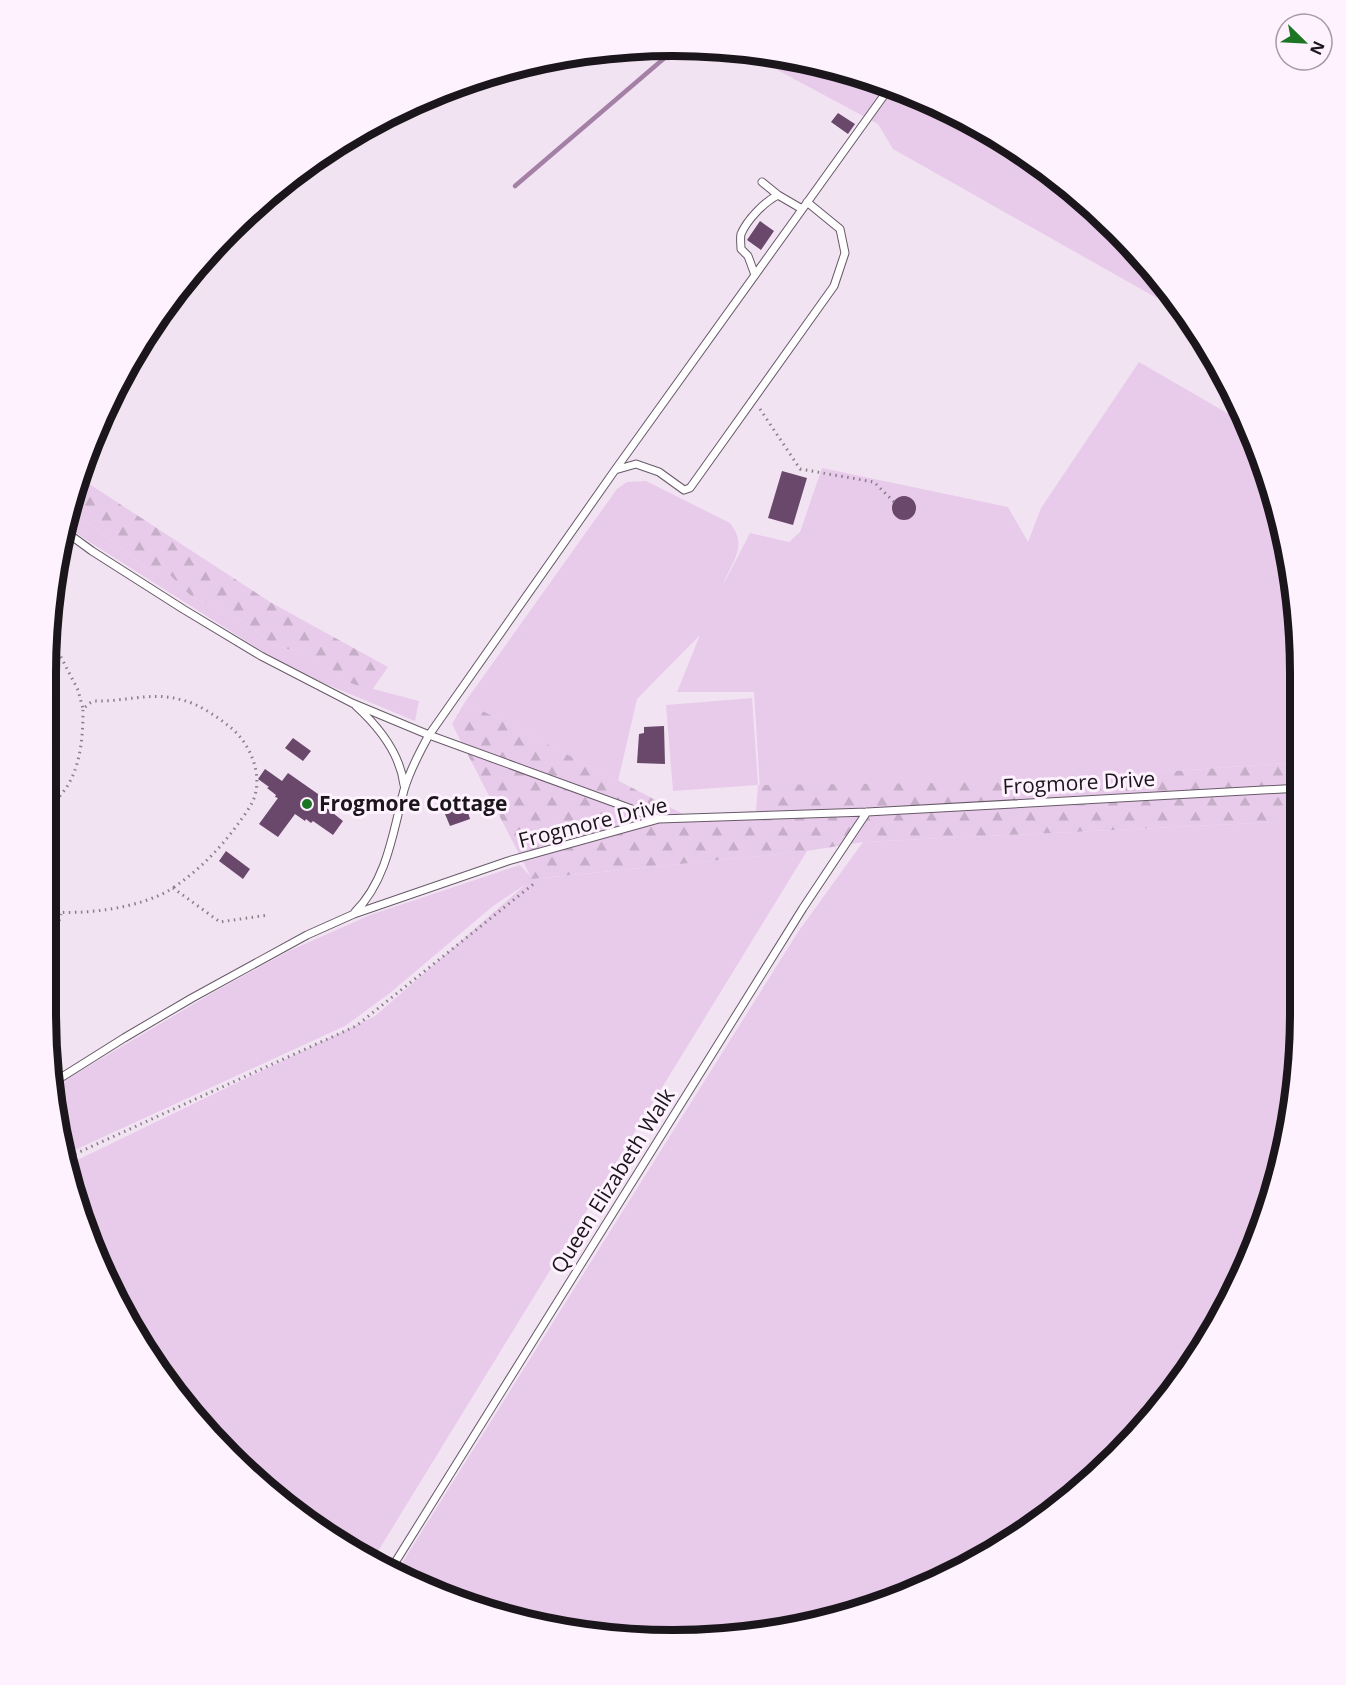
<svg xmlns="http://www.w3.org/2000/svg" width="1346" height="1685" viewBox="0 0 1346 1685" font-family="'Open Sans',sans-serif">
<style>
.green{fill:#e8cbea}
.forest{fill:url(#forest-firs)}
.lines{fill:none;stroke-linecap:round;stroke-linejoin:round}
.stream{stroke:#a480a6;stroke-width:4.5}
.building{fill:#69486c}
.lane-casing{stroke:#675a67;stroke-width:9}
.path{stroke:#897f89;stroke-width:3;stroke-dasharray:1.5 4.5;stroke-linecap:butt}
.lane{stroke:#fff;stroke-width:7}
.poi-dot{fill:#1b7523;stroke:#fef2fe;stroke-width:2}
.labels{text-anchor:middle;stroke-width:6;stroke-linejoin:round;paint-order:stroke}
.street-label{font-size:21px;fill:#1b161b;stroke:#fef2fe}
.poi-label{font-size:21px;font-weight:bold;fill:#1b161b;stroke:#fef2fe;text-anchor:start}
.rim{fill:none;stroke:#1b161b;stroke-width:8}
</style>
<defs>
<pattern id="forest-firs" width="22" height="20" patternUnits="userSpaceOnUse" patternTransform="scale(1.5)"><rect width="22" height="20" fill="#e8cbea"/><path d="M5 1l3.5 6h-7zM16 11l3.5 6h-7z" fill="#c6aec8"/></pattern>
</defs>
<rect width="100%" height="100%" fill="#f2e3f3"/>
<path class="green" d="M742 51 836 66 951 110 1056 175 1145 259 1185 314 893 149 878 124Z
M1139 362 1246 424 1268 471 1300 632V762L1025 782 760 790 754 692H677L702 630 700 635 637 699 618 781 465 702 617 489 627 482 646 481 730 523C749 547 731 562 723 585L750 533 789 542 800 532 822 468 1008 507 1028 542 1041 508Z
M70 515 90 524 149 570 170 574 193 598 231 612 273 645 318 657 347 682 419 701 415 721 292 670 88 541 67 526Z
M752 698 758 785 673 791 666 705Z
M1300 821 1301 1012 1289 1134 1253 1252 1195 1361 1087 1484 987 1556 835 1619 673 1640 510 1619 397 1571 798 932 863 842Z
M807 851 372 1561 359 1556 229 1456 129 1326 66 1174 65 1166 375 1016 526 884 493 906 390 993 345 1026 64 1155 55 1086 214 992 289 951 370 915 520 865 533 879Z"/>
<path class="forest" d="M77 476 270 602 388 667 372 690 347 682 317 657 273 645 231 612 193 598 170 575 149 570 90 524 70 515Z
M465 702 685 815 756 811 758 785 1025 782 1300 762V821L863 842 807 851 532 879 452 724Z"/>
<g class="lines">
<path class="stream" d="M515 186 675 49"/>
</g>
<path class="building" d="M838 113 855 124 848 134 831 122Z
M760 221 774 231 761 250 747 240Z
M782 471 807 478 793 525 768 518Z
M892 508a12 12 0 1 1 24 0a12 12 0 1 1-24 0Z
M664 726 665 764 637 763 639 734 644 733V727Z
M293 738 311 751 303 761 285 748Z
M265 769 282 781 288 773 328 801 324 806 343 821 333 835 313 821 311 823 306 819 305 821 295 814 278 837 259 824 278 798 275 797 276 795 267 788 269 787 258 779Z
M455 797 456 799 463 797 470 819 450 826 440 802Z
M226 851 250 869 243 879 219 861Z"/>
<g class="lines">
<g class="lane-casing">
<path id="lane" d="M762 182 778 195
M755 275 748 256 741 249C741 245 740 239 741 234 747 220 764 202 778 195L802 209
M615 470 636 464 659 472 684 490 690 488 834 286 845 253 840 229 807 202
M66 532 92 551 183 609 261 656 352 703 429 735 615 470 890 87
M356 706C379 727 400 753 404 785
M355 912C387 880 393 832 404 790 410 770 419 753 429 735L659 819
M54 1082 124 1038 192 998 307 935 354 914 508 861 659 819 867 812 1300 788
M391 1569 803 908 867 812"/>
</g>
<path class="path" d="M760 409 800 469 874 482 894 502
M47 630 78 690 83 709 90 703 95 701C125 702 152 691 182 700 199 704 216 716 230 727 250 743 264 775 253 801 249 809 243 817 238 824 218 851 200 869 173 888
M46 808C79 786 83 746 83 709
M45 911C82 916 142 908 173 888L220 922 268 915
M47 1025 59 981 51 948 61 914
M64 1159 356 1026 536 882"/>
<use href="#lane" class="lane"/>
</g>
<circle class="poi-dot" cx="307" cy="804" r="6"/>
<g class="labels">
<g class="street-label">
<text transform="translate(1079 783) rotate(-3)" y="7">Frogmore Drive</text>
<text transform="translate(593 823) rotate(-14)" y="7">Frogmore Drive</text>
<text transform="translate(613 1181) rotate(-58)" y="7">Queen Elizabeth Walk</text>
</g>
<g class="poi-label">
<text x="319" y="811">Frogmore Cottage</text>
</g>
</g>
<path d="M0 0H1346V1685H0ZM673 56H673A617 617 0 0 1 1290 673V1013A617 617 0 0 1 673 1630H673A617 617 0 0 1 56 1013V673A617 617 0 0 1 673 56Z" fill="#fef2fe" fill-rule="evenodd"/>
<path class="rim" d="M673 56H673A617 617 0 0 1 1290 673V1013A617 617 0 0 1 673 1630H673A617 617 0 0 1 56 1013V673A617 617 0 0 1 673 56Z"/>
<g transform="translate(1304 42) rotate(114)"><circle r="28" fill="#fef2fe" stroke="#a39aa3" stroke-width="1.5"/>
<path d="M0-4.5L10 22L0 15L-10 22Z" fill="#1b7523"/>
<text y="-9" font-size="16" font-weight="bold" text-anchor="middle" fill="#1b161b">N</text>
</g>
</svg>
